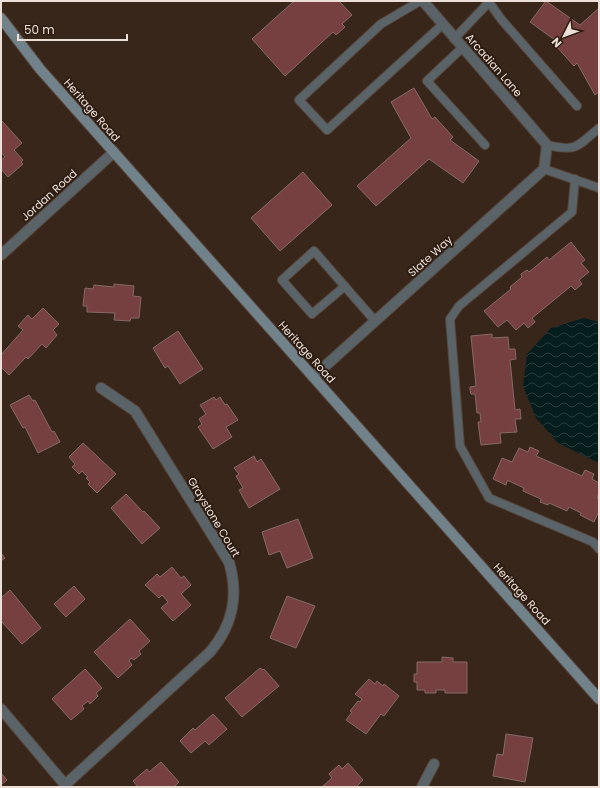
<svg xmlns="http://www.w3.org/2000/svg" width="600" height="788" viewBox="0 0 600 788" font-family="Poppins,sans-serif">
<style>
.water{fill:url(#water-waves)}
.building{fill:#75403f;stroke:#856a69}
.lines{fill:none;stroke-linecap:round;stroke-linejoin:round}
.lane-casing{stroke:#564439;stroke-width:10}
.street-casing{stroke:#564439;stroke-width:12}
.secondary-casing{stroke:#564439;stroke-width:12}
.lane{stroke:#596368;stroke-width:8}
.street{stroke:#596368;stroke-width:10}
.secondary{stroke:#72828b;stroke-width:10}
.labels{text-anchor:middle;stroke-width:4;stroke-linejoin:round;paint-order:stroke}
.street-label{font-size:11px;fill:#ecdfd8;stroke:#2e1d12}
</style>
<defs>
<pattern id="water-waves" width="16" height="10" patternUnits="userSpaceOnUse"><rect width="16" height="10" fill="#051d1d"/><path d="M0 5q4-4 8 0t8 0" fill="none" stroke="#2a3d3d"/></pattern>
</defs>
<rect width="100%" height="100%" fill="#39261b"/>
<path class="water" d="M584 318 599 322V463L558 443 536 418 523 386 527 354 551 328Z"/>
<path class="building" d="M294 1H339L352 15 342 24 345 27 336 35 333 32 285 76 252 39Z
M546 1 580 25 599 8V92L595 95 577 63 574 66 556 46 559 43 530 22Z
M414 88 432 119 435 117 453 137 450 140 479 161 463 183 429 159 376 206 357 186 411 138 391 102Z
M1 120 22 143 14 150 23 160 21 162 23 164 8 177 1 169V160L5 157 1 152Z
M303 172 332 205 280 251 251 218Z
M571 242 585 260 581 263 589 272 579 280 582 284 575 290 571 286 532 318 535 322 528 328 524 323 516 330 507 320 498 327 484 311 511 289 510 287 522 277 521 274 527 270 529 272 547 257 549 260Z
M114 284 134 286 133 296 141 297 139 318H131L130 321 114 320 115 313 87 312V306H83L85 288 93 289 94 285 114 287Z
M43 308 59 324 53 330 57 335 46 348 42 344 28 359 26 357 9 375 1 367V355L23 330 18 326 28 315 32 319Z
M178 331 203 369 180 384 168 366 165 368 153 348Z
M492 334V338L508 337 509 349H515L516 359 510 360 515 410 520 409 521 419H515L517 432 500 433 501 443 481 445 478 422H481L480 413H477L475 394H471L470 390V387L476 386 471 336Z
M29 395 33 401 35 400 52 432 54 431 60 442 38 453 25 427 23 428 10 405Z
M214 397 216 400 220 397 225 405 227 404 238 420 226 427 232 437 213 449 198 427 202 424 199 419 206 414 200 405Z
M83 443 116 474 97 493 88 484 90 482 86 478 88 477 82 471 79 474 72 467 75 464 69 457Z
M530 447 539 451 536 456 582 476 585 470 594 474 592 479 599 483V493L597 498 599 499V511L594 522 580 515 581 513 569 507 567 511 549 503 548 505 540 502 541 499 523 491 524 488 509 481H507L506 485 493 479 502 458 512 462 519 448 528 452Z
M254 456 257 462 261 459 280 489 249 508 239 490 243 488 236 476 239 474 234 468Z
M126 494 143 512 144 511 160 528 142 544 111 508Z
M298 519 313 558 287 568 280 551 269 555 262 532Z
M1 553 5 558 1 561Z
M172 567 181 578 184 576 191 585 181 594 191 605 173 621 161 608 168 602 162 595 159 598 145 585 157 574 160 577Z
M74 586 85 599 66 617 54 604Z
M10 590 41 628 22 644 1 621V598Z
M287 596 315 606 296 648 270 638Z
M130 619 150 641 139 651 141 654 134 660 131 658 129 661 132 665 118 678 94 652Z
M442 657 453 658V662H467V693H445V690H436V693H425V690H417V682H414V674H417V662H442Z
M260 668 263 670 264 669 279 686 242 717 225 698Z
M85 669 102 688 96 693 98 696 90 704 88 701 82 706 84 709 71 720 52 699Z
M369 679 375 684 377 681 383 686 384 684 399 696 384 716 381 714 366 734 346 720 352 712 350 711 358 701 360 702 362 699 355 694Z
M213 714 227 729 209 745 205 741 191 753 180 741 193 728 195 730Z
M506 734 533 738 525 782 493 776 497 754 503 755Z
M161 762 179 782 174 787H138L133 781 147 769 149 772Z
M348 763 363 780 357 786 358 787H322L332 778 329 774 339 765 342 769Z
M1 773 7 780 1 785Z"/>
<g class="lines">
<g class="lane-casing">
<path id="lane" d="M420 1 381 24 299 100 327 130 442 25
M489 2 501 19 577 106
M454 39 490 1
M462 48 427 81 485 145
M547 145C576 152 577 147 599 128
M544 169 599 188
M575 179 572 212 459 306 450 319 460 446 489 498 593 542 599 549
M345 286 312 314 282 280 314 251 375 321"/>
</g>
<g class="street-casing">
<path id="street" d="M1 255 114 152
M313 377 544 169 547 145 423 1
M1 709 67 787
M65 785 210 652C233 625 239 596 229 562L135 411 101 388
M422 787 434 764"/>
</g>
<g class="secondary-casing">
<path id="secondary" d="M1 18 40 69 599 699"/>
</g>
<use href="#lane" class="lane"/>
<use href="#street" class="street"/>
<use href="#secondary" class="secondary"/>
</g>
<g class="labels">
<g class="street-label">
<text transform="translate(494 65) rotate(49)" y="4">Arcadian Lane</text>
<text transform="translate(92 110) rotate(49)" y="4">Heritage Road</text>
<text transform="translate(49 195) rotate(-42)" y="4">Jordan Road</text>
<text transform="translate(430 256) rotate(-42)" y="4">Slate Way</text>
<text transform="translate(307 352) rotate(48)" y="4">Heritage Road</text>
<text transform="translate(214 517) rotate(59)" y="4">Graystone Court</text>
<text transform="translate(522 594) rotate(48)" y="4">Heritage Road</text>
</g>
</g>
<rect width="600" height="788" fill="none" stroke="#ecdfd8" stroke-width="4"/>
<g transform="translate(564 36) rotate(228)" stroke="#2e1d12" stroke-width="3" paint-order="stroke">
<path d="M0-3L7 15L0 10L-7 15Z" fill="#ecdfd8"/>
<text y="-6" font-size="11" font-weight="bold" text-anchor="middle" fill="#ecdfd8">N</text>
</g>
<path d="M18 34v6h109v-6" fill="none" stroke="#ecdfd8" stroke-width="2"/>
<text x="24" y="34" font-size="12" fill="#ecdfd8" stroke="#2e1d12" stroke-width="3" paint-order="stroke">50 m</text>
</svg>
